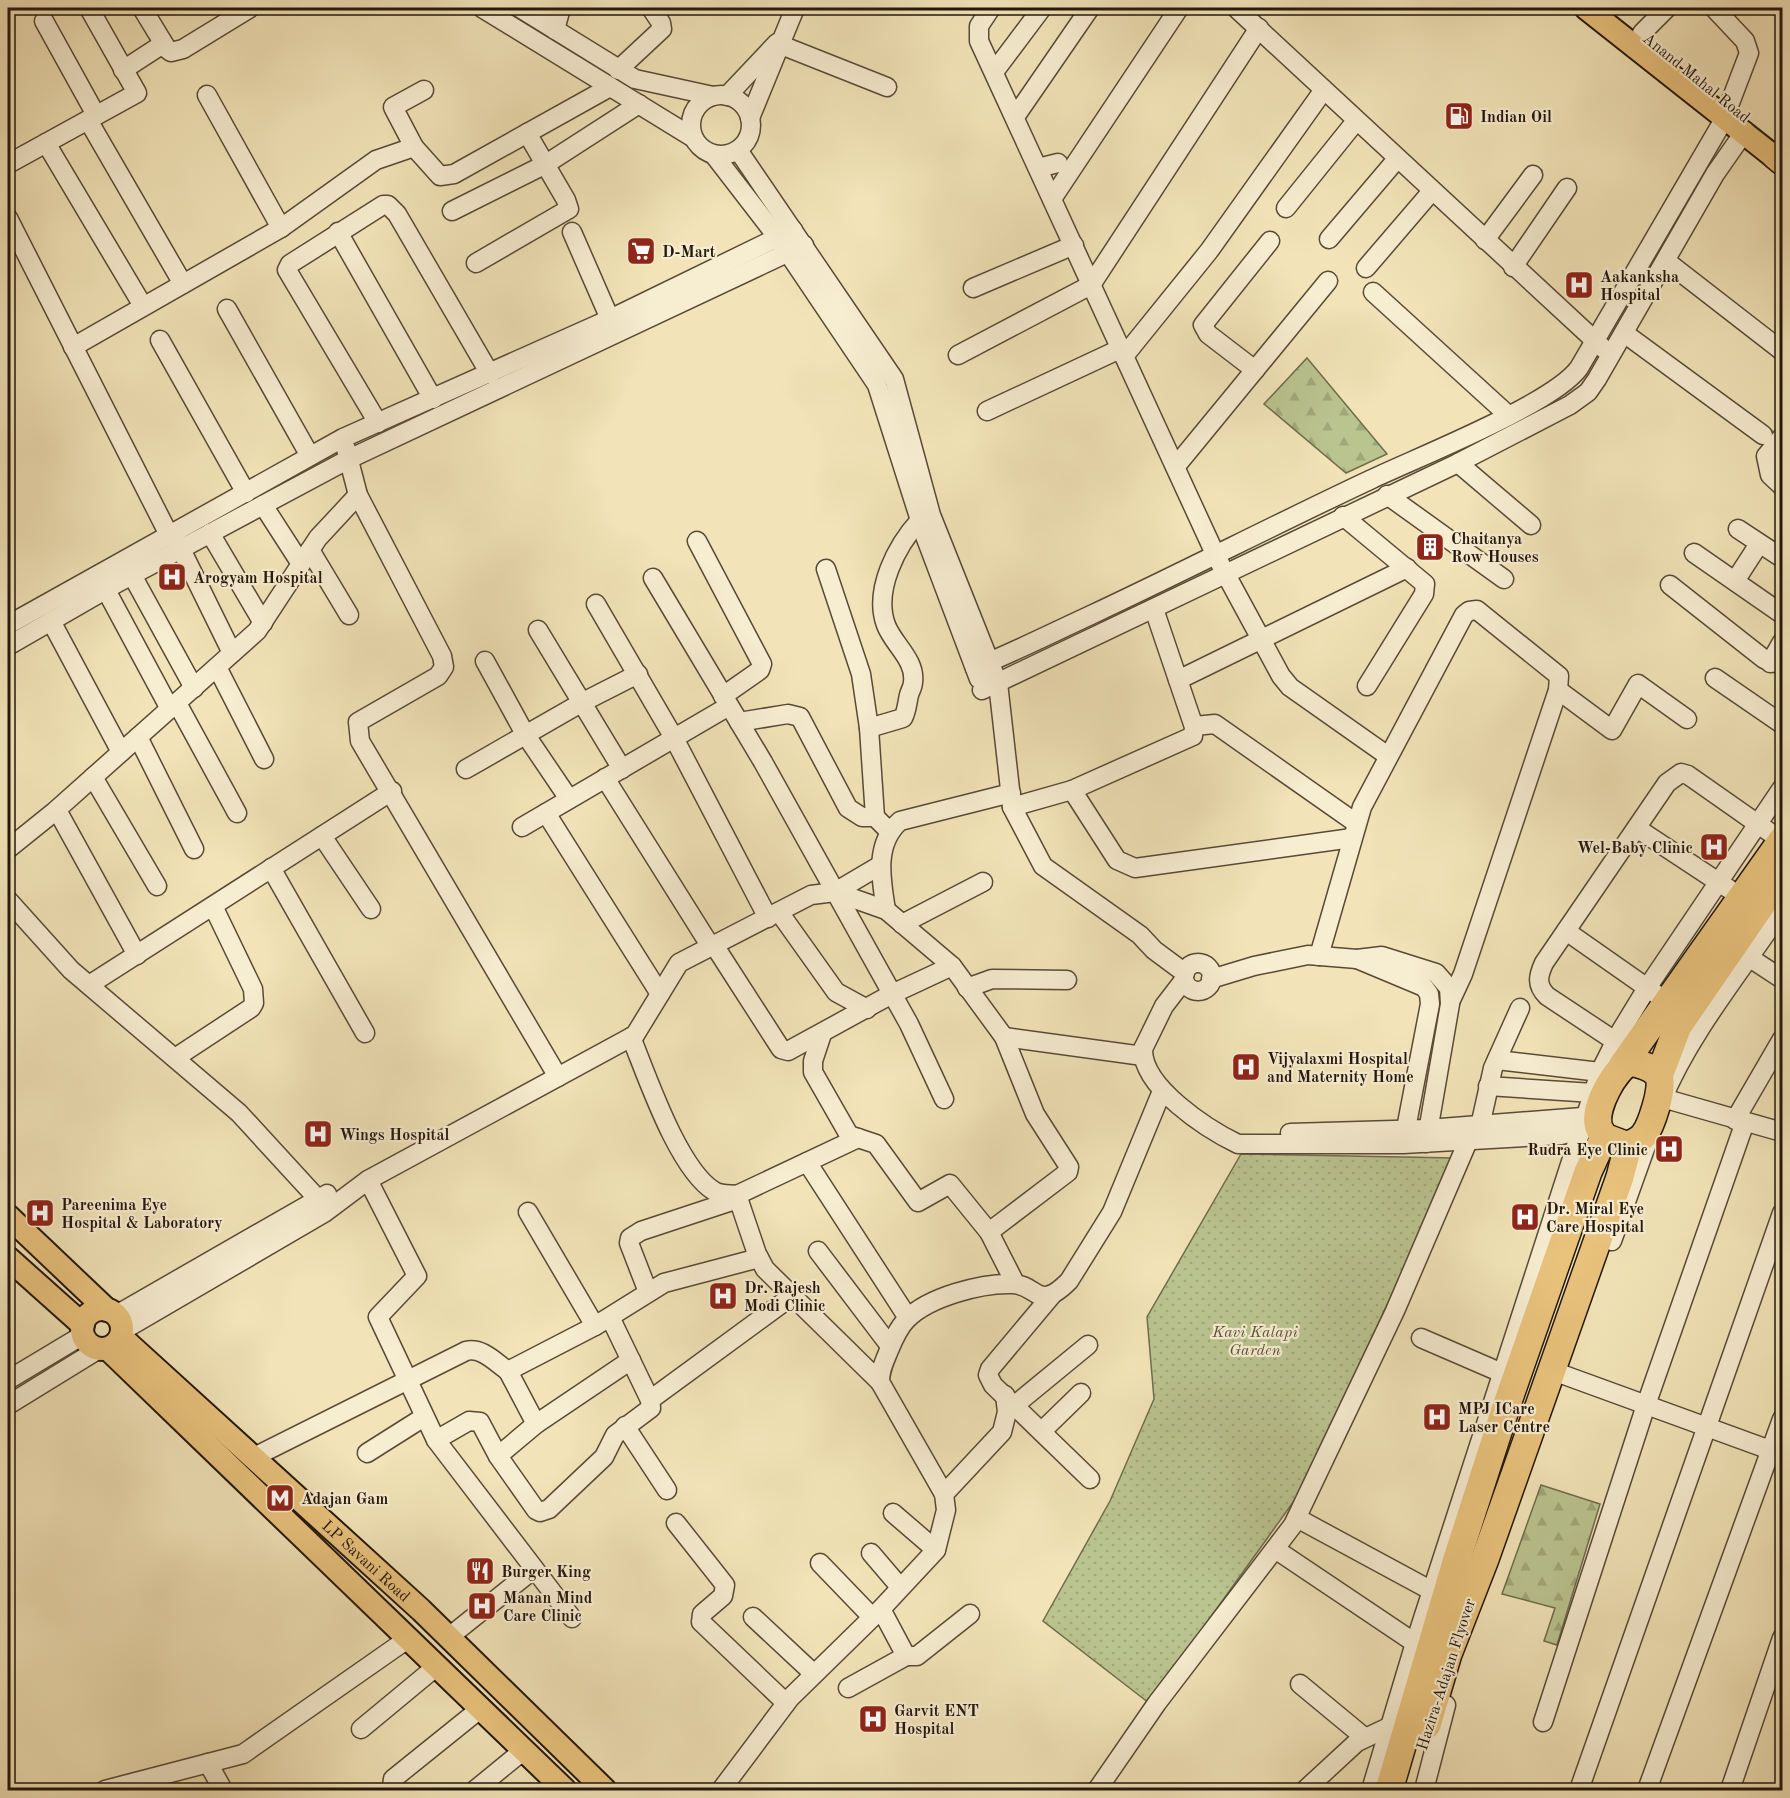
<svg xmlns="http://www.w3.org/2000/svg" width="1790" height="1798" font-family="'Old Standard TT',serif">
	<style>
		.forest { fill: url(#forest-firs); stroke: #6e6d4e; stroke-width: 1.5 }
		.park { fill: url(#park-dots); stroke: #6e6d4e; stroke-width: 1.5 }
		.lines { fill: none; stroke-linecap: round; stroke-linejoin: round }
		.minor-casing { stroke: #574a37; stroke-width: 21 }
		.major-casing { stroke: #23160c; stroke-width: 26 }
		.highway-casing { stroke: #23160c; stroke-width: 30 }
		.minor { stroke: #f7edd1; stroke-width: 18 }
		.major { stroke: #e9c27c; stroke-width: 22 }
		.highway { stroke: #e9c27c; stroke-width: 27 }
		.labels { text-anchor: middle; stroke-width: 4.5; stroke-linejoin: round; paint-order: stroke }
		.street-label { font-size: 16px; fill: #23160c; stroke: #f7edd1 }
		.poi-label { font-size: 16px; font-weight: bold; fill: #23160c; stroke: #f7edd1; text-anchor: start }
		.park-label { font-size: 16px; font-style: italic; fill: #58533a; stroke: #f7edd1 }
	</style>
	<defs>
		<pattern id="forest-firs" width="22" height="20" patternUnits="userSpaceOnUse" patternTransform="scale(1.5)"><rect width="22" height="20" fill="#bac48f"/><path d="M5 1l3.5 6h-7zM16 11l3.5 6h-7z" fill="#a0a87a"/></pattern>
		<pattern id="park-dots" width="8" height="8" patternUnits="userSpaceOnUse" patternTransform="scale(1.5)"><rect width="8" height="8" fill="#bac48f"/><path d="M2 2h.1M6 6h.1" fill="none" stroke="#a0a87a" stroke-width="1.8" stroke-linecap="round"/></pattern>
	</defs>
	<rect width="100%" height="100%" fill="#f2e4b8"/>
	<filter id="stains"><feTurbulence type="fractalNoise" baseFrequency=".00333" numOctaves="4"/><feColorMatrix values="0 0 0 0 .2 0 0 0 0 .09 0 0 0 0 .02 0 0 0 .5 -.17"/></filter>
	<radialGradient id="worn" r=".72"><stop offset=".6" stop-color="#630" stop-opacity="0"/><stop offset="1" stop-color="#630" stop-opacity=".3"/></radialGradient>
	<g class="forest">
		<polygon points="1307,358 1387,454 1346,473 1264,404"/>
		<polygon points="1541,1485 1600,1504 1557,1645 1544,1641 1555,1608 1502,1594"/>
	</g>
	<polygon class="park" points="1241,1154 1454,1158 1304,1487 1149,1703 1043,1621 1110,1501 1154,1399 1147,1317"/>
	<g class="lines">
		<g class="minor-casing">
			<g id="minor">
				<polyline points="142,8 167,49 171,52 183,49 250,8"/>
				<polyline points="482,8 692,137"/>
				<polyline points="520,8 635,79 713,96"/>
				<polyline points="991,8 979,26 979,41 1216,556 1281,676 1290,687 1388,756"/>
				<polyline points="1236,8 1604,349"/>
				<polyline points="1714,8 1745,41 1749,53 1730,103"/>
				<polyline points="44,21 96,115"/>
				<polyline points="555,30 561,8"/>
				<polyline points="1642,33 1667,8"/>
				<polyline points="781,45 887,87"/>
				<polyline points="123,70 163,44"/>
				<polyline points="618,70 662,29 661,23 651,8"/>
				<polyline points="994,72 1042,8"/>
				<circle cx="721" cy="125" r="30"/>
				<polyline points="207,95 281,228"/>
				<polyline points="727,96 777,43"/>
				<polyline points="1015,117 1090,8"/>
				<polyline points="750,118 795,8"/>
				<polyline points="88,120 183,284"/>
				<polyline points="46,143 143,306"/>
				<polyline points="414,147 393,107 424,90"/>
				<polyline points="738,150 894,379 931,515 998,683 1012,807 1043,866 1140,935 1154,950 1185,973"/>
				<polyline points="714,155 778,238 877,385 925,536 979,679"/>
				<polyline points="8,164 137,93 89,8"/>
				<polyline points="1038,168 1058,163"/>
				<polyline points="1052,199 1179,8"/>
				<polyline points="1286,208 1356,121"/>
				<polyline points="452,211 546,164 639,104"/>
				<polyline points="8,218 170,537"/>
				<polyline points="338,232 433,399"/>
				<polyline points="572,232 610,319"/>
				<polyline points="1329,239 1397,159"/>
				<polyline points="1485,240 1533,175"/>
				<polyline points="1666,261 1782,351"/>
				<polyline points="476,263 569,209 566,200 527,133"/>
				<polyline points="1513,267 1567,188"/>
				<polyline points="1366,268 1432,191"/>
				<polyline points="973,288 1074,245"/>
				<polyline points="1373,292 1508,415"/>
				<polyline points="227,309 310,456"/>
				<polyline points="1624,333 1763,435"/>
				<polyline points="160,340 246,493"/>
				<polyline points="73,347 281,228 376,160 414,147 440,176 454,174 610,87"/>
				<polyline points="958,355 1091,285 1259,28"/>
				<polyline points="1125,355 1209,251 1323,91"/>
				<polyline points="1255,370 1208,334 1203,325 1270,241"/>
				<polyline points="987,411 1122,348"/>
				<polyline points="378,423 287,270 290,264 383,205 388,205 397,214 490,374"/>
				<polyline points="1782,437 1766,456 1770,475 1782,486"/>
				<polyline points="346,449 358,495 442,656 444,667 438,676 358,722 360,741 558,1077"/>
				<polyline points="1458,463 1531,525"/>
				<polyline points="1176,466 1328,281"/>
				<polyline points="1387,495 1504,579"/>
				<polyline points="263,505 301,564"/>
				<polyline points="1343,516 1425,584 1424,594 1367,686"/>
				<polyline points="1738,529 1782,558"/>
				<polyline points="210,533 263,623"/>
				<polyline points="176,539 232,653"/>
				<polyline points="697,541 762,664 760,670 723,696"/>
				<polyline points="310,550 349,615"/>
				<polyline points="1694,553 1782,614"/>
				<polyline points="826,569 861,674 869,728 875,817"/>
				<polyline points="132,575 194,688"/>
				<polyline points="653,578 763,762 909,1024 944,1099"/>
				<polyline points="1735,581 1759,544"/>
				<polyline points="1670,585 1764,659 1782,665"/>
				<polyline points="106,590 170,709"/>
				<polyline points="596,604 674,738 768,918"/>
				<polyline points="51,621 121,752"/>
				<polyline points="8,625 343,438 610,319 793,230"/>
				<polyline points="538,630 622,769"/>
				<polyline points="8,646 119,582 349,459 804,245"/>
				<polyline points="485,661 525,734 569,799"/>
				<polyline points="1770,663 1782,642"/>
				<polyline points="217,667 264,759"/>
				<path d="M975 668C1014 652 1052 633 1091 615 1185 571 1278 523 1372 479 1418 457 1553 404 1579 368L1726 116"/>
				<polyline points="1715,678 1782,724"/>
				<polyline points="1178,680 1407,568"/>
				<polyline points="982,690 1458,463 1570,405 1588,392 1597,379 1715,174 1745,131"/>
				<polyline points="1558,690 1612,730 1638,684 1687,719"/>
				<polyline points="177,703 237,813"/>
				<polyline points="739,722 788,714 800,717 848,808 862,817 875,817 889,831"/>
				<polyline points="1194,726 1215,724 1356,823"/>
				<path d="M869 728 903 718C907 711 907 703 909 695 910 691 913 687 913 682 916 660 893 644 886 625 873 590 897 545 920 520"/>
				<polyline points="138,737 194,849"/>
				<polyline points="466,769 581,703 638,674"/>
				<polyline points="93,777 157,886"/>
				<polyline points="605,778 711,947"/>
				<polyline points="1072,790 1117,860 1135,868 1352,838"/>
				<polyline points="1012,807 1072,790 1193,736 1194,727 1154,609"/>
				<polyline points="57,810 137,955"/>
				<polyline points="546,813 660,994"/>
				<polyline points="522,827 729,706"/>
				<polyline points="1638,829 1729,889"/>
				<polyline points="322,836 371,909"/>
				<polyline points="8,849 54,812 257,631 318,538 358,495"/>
				<polyline points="271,868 365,1033"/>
				<polyline points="835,892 879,866"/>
				<polyline points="8,900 71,970 239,1113 317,1198"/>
				<path d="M886 910C881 879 874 844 900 821L1011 793"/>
				<polyline points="779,912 836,992 867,1009"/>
				<polyline points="902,924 983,882"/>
				<polyline points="1566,931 1656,994"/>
				<polyline points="714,945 781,1049 788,1051 892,994 952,966"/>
				<polyline points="1741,952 1782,979"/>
				<polyline points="1319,956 1362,807 1464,615 1469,611 1477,610 1559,676 1558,690 1463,974 1450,1002"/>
				<polyline points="1357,959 1424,987 1429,994 1430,1004 1404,1139"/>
				<circle cx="1198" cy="977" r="14"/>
				<polyline points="1211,979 1254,966 1308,955 1357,959 1382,956 1436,973 1449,988 1450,1004 1426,1143"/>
				<path d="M1184 980 1164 1006 1143 1049C1142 1087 1207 1129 1238 1144H1403L1561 1135 1590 1128"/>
				<polyline points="89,985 392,791"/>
				<polyline points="967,988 992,979 1067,980"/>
				<polyline points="822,1034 813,1061 813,1072 849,1135 876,1144 918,1202 950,1184 989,1232 1015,1283"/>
				<path d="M631 1037C647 1076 678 1169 714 1191 720 1195 730 1194 737 1195L757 1254 765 1269 880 1382"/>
				<polyline points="1004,1037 1143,1056"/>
				<path d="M1624 1047 1547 996C1536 985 1538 976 1544 963L1667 783 1681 773 1688 775 1782 841"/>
				<polyline points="175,1058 251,1008 254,1003 253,989 213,906"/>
				<polyline points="1497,1060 1600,1072"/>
				<polyline points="1488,1086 1593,1093"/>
				<polyline points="1659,1097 1782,1132"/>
				<path d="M1662 1100C1689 1034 1742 970 1782 910"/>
				<polyline points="1735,1120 1782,1039"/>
				<polyline points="1480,1126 1493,1068 1520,1008"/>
				<polyline points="1290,1133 1428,1129 1595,1116"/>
				<polyline points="807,1162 908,1318"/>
				<polyline points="368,1180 417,1276 378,1317 436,1440 572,1618"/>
				<polyline points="737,1195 858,1138"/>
				<polyline points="528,1212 595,1326"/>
				<polyline points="1612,1241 1651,1132"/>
				<polyline points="818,1251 890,1346"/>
				<polyline points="648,1292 629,1243 630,1238 641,1231 738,1199"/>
				<polyline points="1052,1295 990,1369 988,1375 993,1385 1090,1479"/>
				<polyline points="116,1315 327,1194"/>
				<polyline points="122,1331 324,1213 368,1180 635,1035 679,963 811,895 835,892 886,910 952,966 1004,1037 1035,1114 1069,1167 1068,1172 989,1232"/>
				<polyline points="1421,1338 1502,1373"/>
				<polyline points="1564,1375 1781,1454"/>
				<polyline points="8,1380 83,1335"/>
				<polyline points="650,1400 792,1296"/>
				<polyline points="8,1405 99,1349"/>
				<polyline points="1015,1405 1088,1345"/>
				<polyline points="536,1424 508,1371 595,1326 664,1283 759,1258"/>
				<polyline points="625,1426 667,1490"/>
				<polyline points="1042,1431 1081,1393"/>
				<polyline points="436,1440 469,1421 480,1422 498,1456 536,1510 540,1512 549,1509 604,1457 615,1435 651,1408 650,1400 610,1317"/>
				<polyline points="367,1453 424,1417"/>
				<polyline points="498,1456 536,1424 631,1360"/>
				<path d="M254 1457 466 1351C482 1347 495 1362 508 1371"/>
				<polyline points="944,1494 1002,1432 1007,1412 1005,1395"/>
				<polyline points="893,1513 936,1550"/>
				<polyline points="1297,1518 1432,1591"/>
				<polyline points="676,1523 725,1585 723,1596 702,1614 701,1622 786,1703"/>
				<polyline points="1275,1549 1415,1643 1426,1647"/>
				<polyline points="871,1553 900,1587"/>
				<polyline points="820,1563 872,1617"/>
				<polyline points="753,1617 813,1673"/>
				<polyline points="449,1637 534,1569"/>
				<polyline points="906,1656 917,1656 970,1614"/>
				<polyline points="1300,1684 1364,1737"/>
				<polyline points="848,1688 906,1656 881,1609"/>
				<polyline points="1543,1722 1646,1405 1745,1122"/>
				<polyline points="361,1729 437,1666"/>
				<polyline points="208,1763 223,1790"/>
				<polyline points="105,1790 243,1754 409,1638"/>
				<polyline points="394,1790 392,1786 393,1779 480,1709"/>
				<polyline points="475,1790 524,1750"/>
				<path d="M721 1790 790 1698 881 1609 936 1550 946 1510 944 1494 880 1382C880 1371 883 1365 887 1355 892 1343 897 1329 907 1319 929 1297 981 1283 1012 1284 1038 1284 1037 1313 1069 1281L1112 1212 1162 1091"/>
				<polyline points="1097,1790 1157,1703 1293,1525 1395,1311 1468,1141"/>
				<polyline points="1305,1790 1357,1742 1391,1726"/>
				<polyline points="1371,1790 1415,1643 1600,1072 1619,1034 1647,988 1782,788"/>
				<polyline points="1424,1790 1446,1705"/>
				<polyline points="1579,1790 1782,1213"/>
				<polyline points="1647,1790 1782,1419"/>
				<polyline points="1730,1790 1782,1638"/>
			</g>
		</g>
		<g class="major-casing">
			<g id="major">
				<polyline points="1586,8 1782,163"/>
				<polyline points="8,1216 107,1310"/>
				<polyline points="8,1258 83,1325"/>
				<circle cx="102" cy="1329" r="20"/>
				<path id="s1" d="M121 1337 421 1610 605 1790"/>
				<polyline points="108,1349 565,1790"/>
			</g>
		</g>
		<g class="highway-casing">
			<g id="highway">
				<polyline points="1776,156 1782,161"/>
				<path d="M1630 1062C1640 1064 1654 1067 1659 1077 1664 1088 1651 1126 1644 1135 1640 1140 1633 1143 1628 1146L1604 1137C1602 1133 1598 1128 1598 1124 1595 1106 1614 1070 1630 1062Z"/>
				<polyline points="1622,1066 1782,840"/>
				<polyline points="1659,1076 1678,1026 1782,875"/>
				<polyline points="1427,1725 1448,1654 1485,1559 1620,1177 1628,1146"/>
				<polyline points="1389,1790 1456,1562 1506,1407 1588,1172 1604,1137"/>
			</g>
		</g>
		<use href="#minor" class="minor"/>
		<use href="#major" class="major"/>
		<use href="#highway" class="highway"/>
	</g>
	<defs>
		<g id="fuel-square" transform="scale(1.5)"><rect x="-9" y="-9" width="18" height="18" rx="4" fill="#8f2418" stroke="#f7edd1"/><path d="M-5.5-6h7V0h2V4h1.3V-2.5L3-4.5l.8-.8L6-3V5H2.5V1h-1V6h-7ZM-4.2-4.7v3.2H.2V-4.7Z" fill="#fff"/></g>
		<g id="supermarket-square" transform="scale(1.5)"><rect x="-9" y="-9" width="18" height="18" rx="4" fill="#8f2418" stroke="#f7edd1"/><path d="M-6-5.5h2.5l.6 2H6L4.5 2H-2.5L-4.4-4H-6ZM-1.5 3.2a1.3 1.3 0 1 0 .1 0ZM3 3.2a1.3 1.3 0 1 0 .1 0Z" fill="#fff"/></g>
		<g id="hospital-square" transform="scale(1.5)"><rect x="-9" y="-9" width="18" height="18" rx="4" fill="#8f2418" stroke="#f7edd1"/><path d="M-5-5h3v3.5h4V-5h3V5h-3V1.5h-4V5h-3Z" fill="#fff"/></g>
		<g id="building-square" transform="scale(1.5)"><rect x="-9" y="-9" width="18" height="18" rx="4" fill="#8f2418" stroke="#f7edd1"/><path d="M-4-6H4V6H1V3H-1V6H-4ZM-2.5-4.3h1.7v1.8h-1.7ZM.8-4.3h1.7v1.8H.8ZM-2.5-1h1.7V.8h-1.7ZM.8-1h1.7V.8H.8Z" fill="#fff"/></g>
		<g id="metro-square" transform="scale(1.5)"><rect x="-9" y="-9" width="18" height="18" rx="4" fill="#8f2418" stroke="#f7edd1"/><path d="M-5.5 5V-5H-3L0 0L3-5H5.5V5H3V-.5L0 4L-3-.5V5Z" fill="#fff"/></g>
		<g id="restaurant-square" transform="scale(1.5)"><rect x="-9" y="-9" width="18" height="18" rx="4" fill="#8f2418" stroke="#f7edd1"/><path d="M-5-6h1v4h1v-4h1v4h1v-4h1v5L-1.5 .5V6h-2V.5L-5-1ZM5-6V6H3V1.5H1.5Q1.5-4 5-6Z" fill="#fff"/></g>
	</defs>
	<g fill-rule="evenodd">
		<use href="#fuel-square" x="1459" y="116"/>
		<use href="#supermarket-square" x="641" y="251"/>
		<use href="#hospital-square" x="1579" y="285"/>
		<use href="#building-square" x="1430" y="547"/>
		<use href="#hospital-square" x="172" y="577"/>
		<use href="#hospital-square" x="1714" y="847"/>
		<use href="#hospital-square" x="1246" y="1067"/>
		<use href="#hospital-square" x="318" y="1134"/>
		<use href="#hospital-square" x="1669" y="1149"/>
		<use href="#hospital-square" x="40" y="1213"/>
		<use href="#hospital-square" x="1525" y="1217"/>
		<use href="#hospital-square" x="723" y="1296"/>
		<use href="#hospital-square" x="1437" y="1417"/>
		<use href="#metro-square" x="280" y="1498"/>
		<use href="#restaurant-square" x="480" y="1571"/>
		<use href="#hospital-square" x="482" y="1606"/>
		<use href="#hospital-square" x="873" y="1719"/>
	</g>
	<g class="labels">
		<g class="street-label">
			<text transform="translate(1697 77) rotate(39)" y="6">Anand Mahal Road</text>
			<text dy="6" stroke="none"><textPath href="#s1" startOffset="332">LP Savani Road</textPath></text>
			<text transform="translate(1445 1674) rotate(-72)" y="6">Hazira-Adajan Flyover</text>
		</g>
		<g class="poi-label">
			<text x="1480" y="122">Indian Oil</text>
			<text x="662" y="257">D-Mart</text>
			<text x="1600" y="282">Aakanksha<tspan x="1600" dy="18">Hospital</tspan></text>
			<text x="1451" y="544">Chaitanya<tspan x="1451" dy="18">Row Houses</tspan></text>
			<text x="193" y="583">Arogyam Hospital</text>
			<text x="1693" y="853" text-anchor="end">Wel-Baby Clinic</text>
			<text x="1267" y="1064">Vijyalaxmi Hospital<tspan x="1267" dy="18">and Maternity Home</tspan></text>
			<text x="339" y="1140">Wings Hospital</text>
			<text x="1648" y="1155" text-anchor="end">Rudra Eye Clinic</text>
			<text x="61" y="1210">Pareenima Eye<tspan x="61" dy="18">Hospital &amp; Laboratory</tspan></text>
			<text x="1546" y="1214">Dr. Miral Eye<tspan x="1546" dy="18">Care Hospital</tspan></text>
			<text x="744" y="1293">Dr. Rajesh<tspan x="744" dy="18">Modi Clinic</tspan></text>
			<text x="1458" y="1414">MPJ ICare<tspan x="1458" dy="18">Laser Centre</tspan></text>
			<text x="301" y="1504">Adajan Gam</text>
			<text x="501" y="1577">Burger King</text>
			<text x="503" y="1603">Manan Mind<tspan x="503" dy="18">Care Clinic</tspan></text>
			<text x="894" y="1716">Garvit ENT<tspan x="894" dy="18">Hospital</tspan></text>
		</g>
		<g class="park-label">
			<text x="1255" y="1337">Kavi Kalapi<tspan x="1255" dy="18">Garden</tspan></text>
		</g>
	</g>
	<rect width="1790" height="1798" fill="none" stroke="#f2e4b8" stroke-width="30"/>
	<rect x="9" y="9" width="1772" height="1780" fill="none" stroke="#23160c" stroke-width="3"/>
	<rect x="15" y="15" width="1760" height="1768" fill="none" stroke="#23160c" stroke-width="1.5"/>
	<rect width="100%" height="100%" filter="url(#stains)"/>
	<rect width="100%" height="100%" fill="url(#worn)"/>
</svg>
